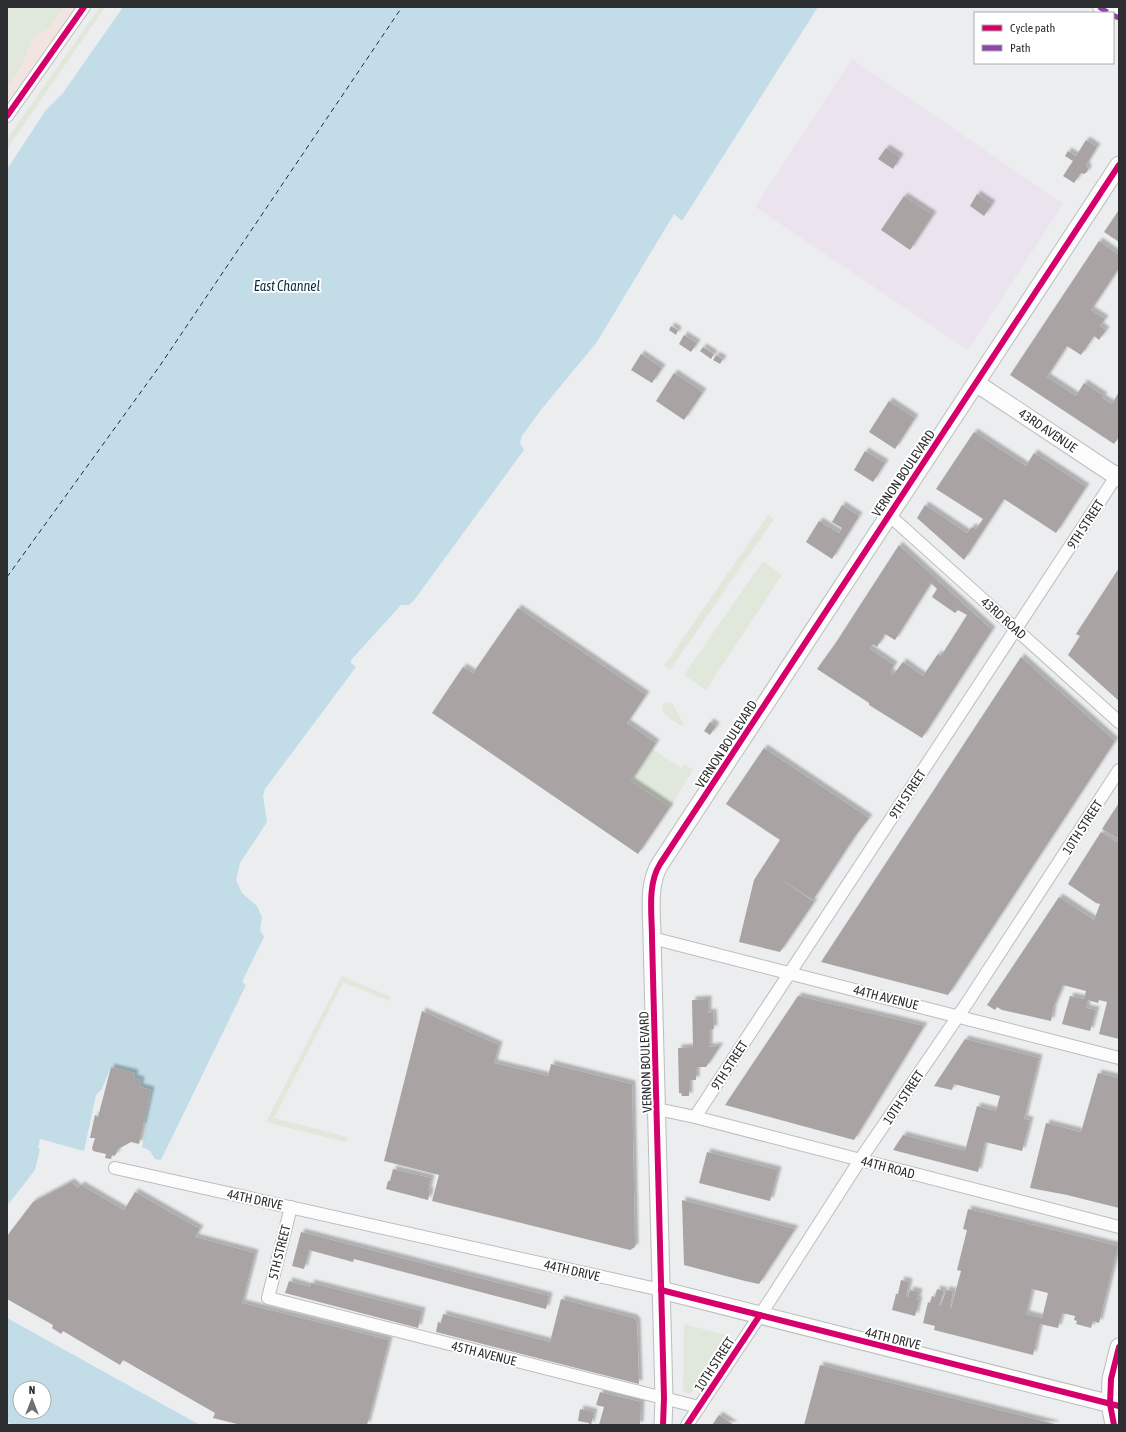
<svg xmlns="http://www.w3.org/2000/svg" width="1126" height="1432" font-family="'Asap Condensed',sans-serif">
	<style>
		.industrial { fill: #ebe4ef }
		.education { fill: #f2e4e1 }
		.green { fill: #dfe8da }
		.water { fill: #c3dde8; fill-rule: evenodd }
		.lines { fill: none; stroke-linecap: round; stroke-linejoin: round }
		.ferry { stroke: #0d2f3c; stroke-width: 1; stroke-dasharray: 5 4; stroke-linecap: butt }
		.building { fill: #a9a4a3; fill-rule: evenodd; filter: url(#shadow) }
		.street-casing { stroke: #bcbdbe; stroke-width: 14 }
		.secondary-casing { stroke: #bcbdbe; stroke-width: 19 }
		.highway-casing { stroke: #bcbdbe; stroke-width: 24 }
		.street { stroke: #fcfcfc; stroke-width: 12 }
		.secondary { stroke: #fcfcfc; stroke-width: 17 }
		.highway { stroke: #fcfcfc; stroke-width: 22 }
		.quiet { stroke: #8e44ad; stroke-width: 5; stroke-dasharray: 10 5; stroke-linecap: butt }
		.cycleway-casing { stroke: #fff; stroke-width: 8 }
		.cycleway { stroke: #d6006c; stroke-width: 6 }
		.labels { text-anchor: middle; stroke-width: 4; stroke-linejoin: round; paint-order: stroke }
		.street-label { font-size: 13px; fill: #2d2e2f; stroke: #fff }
		.water-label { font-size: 14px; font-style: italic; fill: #0d2f3c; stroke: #fff }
	</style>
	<defs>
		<filter id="shadow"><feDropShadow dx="3.5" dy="-3.5" stdDeviation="1" flood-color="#0004"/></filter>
	</defs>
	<rect width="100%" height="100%" fill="#ecedee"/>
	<polygon class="industrial" points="852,59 1062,203 1058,212 968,350 755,207"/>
	<polygon class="education" points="7,7 75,7 7,103"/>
	<g class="green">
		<polygon points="7,7 63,7 48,29 34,35 20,68 7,87"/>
		<polygon points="100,7 105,7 7,149 7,139"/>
		<polygon points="768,515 774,519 670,670 664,666"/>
		<polygon points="763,561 782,575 706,690 684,675"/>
		<path d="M667 702 672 703 683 723V725H680C673 720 659 714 663 704Z"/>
		<polygon points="652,749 681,768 685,764 693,770 670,807 631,781"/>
		<polygon points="342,976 391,997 389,1001 343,982 274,1118 347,1137 346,1142 266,1122"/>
		<polygon points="684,1324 729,1336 693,1391 688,1394 683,1390"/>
	</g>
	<g class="water">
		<polygon points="123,7 818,7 682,221 674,214 597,342 540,411 522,436 520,443 524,450 415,599 409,605 401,605 351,660 351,663 356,667 265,789 263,796 267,822 240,863 236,880 242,893 257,906 262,917 260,930 264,937 242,982 246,985 161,1160 155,1159 150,1151 142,1147 147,1123 143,1122 151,1090 140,1087 134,1078 111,1067 102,1089 96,1095 84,1151 40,1139 38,1148 40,1149 35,1170 7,1206 7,169 46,110 63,93"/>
		<path d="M7 1318 200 1425H14L7 1422ZM20 1388H44V1412H20Z"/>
	</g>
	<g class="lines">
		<polyline class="ferry" points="7,577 159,367 402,7"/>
	</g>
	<g class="building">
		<polygon points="1086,140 1097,147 1086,165 1088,169 1087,172 1084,174 1081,173 1074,183 1063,176 1073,161 1065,156 1068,151 1076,156"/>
		<polygon points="886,148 900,157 893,169 878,159"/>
		<polygon points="977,194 992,204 984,216 970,206"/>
		<polygon points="904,196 933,215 910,250 881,230"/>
		<polygon points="1119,210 1119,242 1104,232"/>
		<polygon points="1099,241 1119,255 1119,268 1091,310 1105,319 1100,326 1106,330 1099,340 1094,336 1081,355 1067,346 1047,377 1076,396 1084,383 1104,396 1102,398 1112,404 1119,392 1119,437 1114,444 1010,375"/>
		<polygon points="671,326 678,330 676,335 669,330"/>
		<polygon points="684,335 697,343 691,352 679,344"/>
		<polygon points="703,347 714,354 711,359 700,351"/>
		<polygon points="641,354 662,368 652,383 631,370"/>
		<polygon points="716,355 723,359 720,364 713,360"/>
		<polygon points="674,373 703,392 684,420 656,401"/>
		<polygon points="889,401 915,418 895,449 869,432"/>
		<polygon points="974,432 1026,466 1034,453 1086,487 1056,533 1004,499 964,560 917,518 925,505 967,533 972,527 976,529 983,519 936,489"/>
		<polygon points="865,451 885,463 873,482 854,470"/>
		<polygon points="842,505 859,516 832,559 806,542 819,521 839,533 842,528 832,522"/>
		<path d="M899 545 992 630 922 738 869 705V703L817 669 835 644ZM931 583 937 589 932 597 955 613 958 610 967 615 941 656 938 654 923 676 903 662 893 675 890 672 894 665 870 649 873 644 877 647 885 634 895 640Z"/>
		<polygon points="1119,568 1119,701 1068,655 1080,636 1076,634"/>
		<polygon points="518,608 646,695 627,723 656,743 631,781 670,807 638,854 432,713 463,667 473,673"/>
		<polygon points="1021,657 1115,741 948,995 821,962"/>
		<polygon points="710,722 716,726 710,735 704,731"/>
		<polygon points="764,748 869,818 855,836 813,900 778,877 814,902 780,952 739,942 754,880 780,840 726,804"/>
		<polygon points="1119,803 1119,835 1117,838 1102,829"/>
		<polygon points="1101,832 1119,843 1119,1039 1099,1034 1107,1002 1099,1000 1098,1003 1088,1000 1086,1008 1096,1010 1090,1031 1062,1024 1070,996 1084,999 1086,991 1063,985 1053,1008 1051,1021 1002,1010 997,1007 995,1010 987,1005 1059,897 1094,920 1100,904 1096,903 1068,884"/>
		<polygon points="798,996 924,1026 854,1140 725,1105"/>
		<polygon points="708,999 708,1013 713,1012 714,1029 709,1029 709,1047 720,1046 706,1067 696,1067 696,1080 689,1080 689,1096 682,1096 681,1093 679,1093 678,1048 693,1047 692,1000"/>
		<polygon points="422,1011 499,1045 494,1063 548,1076 551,1064 632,1084 635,1247 630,1250 432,1201 439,1175 384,1161"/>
		<polygon points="965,1039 1039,1058 1024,1119 1030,1120 1022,1151 985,1142 978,1172 893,1150 903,1135 965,1151 977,1106 996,1111 1000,1096 954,1084 952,1090 934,1086"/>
		<polygon points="111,1067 135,1073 134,1078 141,1080 140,1087 151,1090 139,1144 131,1142 118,1149 116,1154 114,1156 112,1155 111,1159 105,1158 106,1154 93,1151 92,1148 95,1138 90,1138 95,1115 98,1117"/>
		<polygon points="1098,1073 1119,1078 1119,1208 1067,1195 1030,1188 1046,1123 1081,1132"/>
		<polygon points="707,1152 778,1170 770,1201 699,1183"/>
		<polygon points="393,1169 431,1178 428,1191 430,1191 428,1200 386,1189 388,1181 390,1181"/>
		<polygon points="71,1182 78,1188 81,1185 124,1210 135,1192 200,1229 195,1237 255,1253 242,1303 389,1340 367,1425 241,1425 213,1418 215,1413 123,1360 120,1365 63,1331 61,1334 52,1328 53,1325 7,1299 7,1236 33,1202"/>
		<polygon points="682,1200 760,1220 795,1229 759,1284 745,1281 684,1265"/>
		<path d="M968 1209 1118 1246 1099 1323 1093 1321 1091 1328 1076 1324 1077 1321 1074 1320 1075 1316 1062 1313 1058 1328 1040 1324 1033 1355 934 1330 935 1326 923 1323 928 1302 930 1303 932 1296 935 1297 937 1289 944 1291 939 1305 941 1306 946 1290 953 1291 950 1308H951L961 1271 957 1270 967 1230 963 1229ZM1032 1289 1048 1293 1042 1318 1026 1314Z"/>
		<polygon points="301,1232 549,1296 546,1309 354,1259 353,1262 309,1250 304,1269 292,1266"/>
		<polygon points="901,1280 909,1282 906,1297 908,1297 910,1290 919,1292 917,1300 919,1300 915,1316 892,1310 896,1294 898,1294"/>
		<polygon points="289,1281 310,1287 311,1283 422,1311 418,1328 285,1293"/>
		<polygon points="561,1299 634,1318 637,1322 639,1384 436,1332 438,1322 441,1323 443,1314 550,1342"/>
		<polygon points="820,1365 1055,1424 1055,1425 804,1425"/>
		<polygon points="600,1392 641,1402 640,1425 599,1425 604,1407 596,1405"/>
		<polygon points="580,1409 594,1412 591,1425 589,1425 589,1423 578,1421"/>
		<polygon points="719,1415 734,1425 712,1425"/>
	</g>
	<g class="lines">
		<g class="street-casing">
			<g id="street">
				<polyline points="1099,7 1109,13"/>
				<polyline points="7,116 84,7"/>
				<polyline points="889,515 1119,722"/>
				<polyline points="652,938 1119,1058"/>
				<polyline points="657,1109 695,1117 1119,1227"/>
				<polyline points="695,1117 1119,472"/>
				<polyline points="115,1168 661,1290"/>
				<polyline points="291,1207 268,1298 699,1407"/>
				<polyline points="687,1425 774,1294 860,1160 967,1003 1119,770"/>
			</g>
		</g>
		<g class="secondary-casing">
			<g id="secondary">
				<polyline points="976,383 1119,478"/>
				<polyline points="661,1290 1119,1406"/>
				<path d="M663 1425 664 1398 652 938C652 914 647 885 660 864L1119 165"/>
				<polyline points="1114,1425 1110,1404 1111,1379 1119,1347"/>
			</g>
		</g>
		<g class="highway-casing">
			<polyline id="highway" points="1118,7 1119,8"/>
		</g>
		<use href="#street" class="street"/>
		<use href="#secondary" class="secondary"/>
		<use href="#highway" class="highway"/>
		<g class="quiet">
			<polyline points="1099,7 1109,13"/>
			<polyline points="1113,15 1119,18"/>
		</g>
		<g class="cycleway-casing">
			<g id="cycleway">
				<polyline points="7,116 84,7"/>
				<polyline points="661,1290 1119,1406"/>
				<path d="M663 1425 664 1398 652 938C652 914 647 885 660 864L1119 165"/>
				<polyline points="687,1425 760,1315"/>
				<polyline points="1114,1425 1110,1404 1111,1379 1119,1347"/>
			</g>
		</g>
		<use href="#cycleway" class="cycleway"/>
	</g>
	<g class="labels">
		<g class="street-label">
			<text transform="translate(1048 430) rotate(34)" y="5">43RD AVENUE</text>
			<text transform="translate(903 473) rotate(-56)" y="5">VERNON BOULEVARD</text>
			<text transform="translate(1085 524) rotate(-57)" y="5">9TH STREET</text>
			<text transform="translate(1004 618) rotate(42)" y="5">43RD ROAD</text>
			<text transform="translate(726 744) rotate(-57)" y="5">VERNON BOULEVARD</text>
			<text transform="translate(907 794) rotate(-57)" y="5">9TH STREET</text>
			<text transform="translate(1082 827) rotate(-57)" y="5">10TH STREET</text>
			<text transform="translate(886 997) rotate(14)" y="5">44TH AVENUE</text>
			<text transform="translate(645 1062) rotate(-92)" y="5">VERNON BOULEVARD</text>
			<text transform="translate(729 1065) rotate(-57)" y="5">9TH STREET</text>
			<text transform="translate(903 1097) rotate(-56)" y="5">10TH STREET</text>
			<text transform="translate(888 1167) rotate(15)" y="5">44TH ROAD</text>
			<text transform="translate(255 1199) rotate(12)" y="5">44TH DRIVE</text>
			<text transform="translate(279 1252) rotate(-76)" y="5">5TH STREET</text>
			<text transform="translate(572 1270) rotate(13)" y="5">44TH DRIVE</text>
			<text transform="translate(893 1338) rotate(14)" y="5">44TH DRIVE</text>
			<text transform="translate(484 1353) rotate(14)" y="5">45TH AVENUE</text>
			<text transform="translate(714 1364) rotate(-57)" y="5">10TH STREET</text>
		</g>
		<g class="water-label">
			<text x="287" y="291">East Channel</text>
		</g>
	</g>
	<rect width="1126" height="1432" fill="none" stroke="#2d2e2f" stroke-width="16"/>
	<rect x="974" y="12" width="140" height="52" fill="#ffffff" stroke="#ababac"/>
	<rect x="982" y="25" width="20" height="6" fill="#d6006c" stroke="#ababac"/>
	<text x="1010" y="32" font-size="12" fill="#2d2e2f">Cycle path</text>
	<rect x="982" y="45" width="20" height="6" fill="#8e44ad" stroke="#ababac"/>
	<text x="1010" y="52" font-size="12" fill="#2d2e2f">Path</text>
	<g transform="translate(32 1400)"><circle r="19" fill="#ffffff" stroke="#ababac"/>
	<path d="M0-3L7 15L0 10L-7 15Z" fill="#707172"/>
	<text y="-6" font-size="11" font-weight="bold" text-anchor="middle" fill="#2d2e2f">N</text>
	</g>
</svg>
